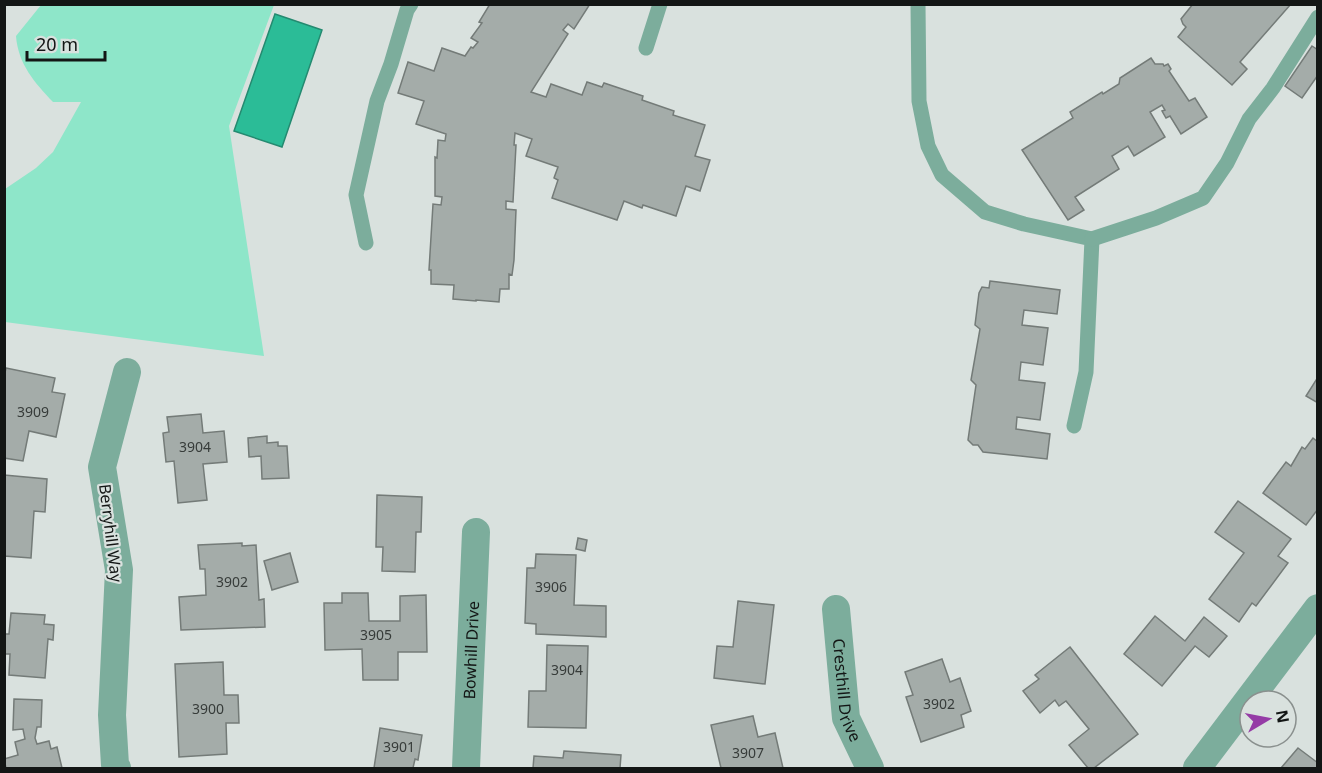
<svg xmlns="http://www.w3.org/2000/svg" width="1322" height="773" font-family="'Noto Sans',sans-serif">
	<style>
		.green { fill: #8ee6c9 }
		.water { fill: #2bbc97; stroke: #248a70; stroke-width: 1.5 }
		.building { fill: #a4aca9; stroke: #747b78; stroke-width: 1.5 }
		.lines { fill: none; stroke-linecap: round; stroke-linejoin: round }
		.service { stroke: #7cad9c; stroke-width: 15 }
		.minor { stroke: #7cad9c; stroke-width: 28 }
		.labels { text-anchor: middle; stroke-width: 4.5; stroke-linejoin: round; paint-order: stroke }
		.number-label { font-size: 14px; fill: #373c3a }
		.street-label { font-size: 16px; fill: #131615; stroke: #d9e1de }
	</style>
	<rect width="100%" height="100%" fill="#d9e1de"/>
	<path class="green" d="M41 5H274L229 126 264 356 5 322V189L36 168 53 152 81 102H53C35 83 18 64 16 36Z"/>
	<polygon class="water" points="275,14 322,30 282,147 234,131"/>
	<g class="building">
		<polygon points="490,4 590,4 574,29 568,24 563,30 568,34 531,92 546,97 551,84 582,95 587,82 602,87 604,83 643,96 642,100 674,111 673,115 705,125 695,156 710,160 700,191 686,186 676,216 643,205 642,208 624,201 617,220 552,198 558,180 554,178 558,167 526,156 532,139 515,133 514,145 516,145 513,202 506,201 506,209 516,210 514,260 512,275 509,274 509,289 500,289 499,302 476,300 476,301 453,299 454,285 431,284 431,270 429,270 433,204 441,205 442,197 435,196 435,157 437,158 438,140 445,141 446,134 416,124 424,101 398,93 408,62 434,71 442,48 465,56 471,47 473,48 478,42 471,38 482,23 479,22"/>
		<polygon points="1193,4 1291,4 1240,62 1247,69 1232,85 1178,37 1186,27 1183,24 1181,19"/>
		<polygon points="1312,46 1318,50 1318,75 1302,98 1285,86"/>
		<polygon points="1151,58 1155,64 1163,64 1164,66 1168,64 1171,69 1169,71 1189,101 1195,98 1207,117 1181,134 1170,116 1166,118 1162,111 1165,110 1162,105 1150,112 1165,137 1134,156 1128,146 1112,156 1119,169 1075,197 1084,210 1068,220 1022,150 1073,118 1070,112 1102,92 1103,94 1119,84 1120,78"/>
		<polygon points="990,281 1060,290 1057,314 1024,310 1022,325 1048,328 1043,365 1021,362 1019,380 1045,383 1040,420 1017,417 1016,429 1050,434 1047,459 983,452 978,445 973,445 968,440 976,385 971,380 980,329 975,325 979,293 982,287 989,288"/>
		<polygon points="6,368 55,378 52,392 65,394 56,437 29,431 23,461 4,458 4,377"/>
		<polygon points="1318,377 1318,403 1306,396"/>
		<polygon points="201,414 203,433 224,431 227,462 203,464 207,500 178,503 174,461 166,462 163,433 169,432 167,417"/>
		<polygon points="267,436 267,443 278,442 278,446 287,446 289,478 262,479 261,456 249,457 248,438"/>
		<polygon points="1313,438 1318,442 1318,509 1306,525 1263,493 1286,462 1291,466 1302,447 1305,449"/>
		<polygon points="4,475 47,479 45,512 34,511 31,558 4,556"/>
		<polygon points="377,495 422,497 421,532 416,532 415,572 382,571 383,547 376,547"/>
		<polygon points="1238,501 1291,539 1278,556 1288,563 1256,606 1252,603 1239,622 1209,599 1244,553 1215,532"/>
		<polygon points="578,538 587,540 585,551 576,549"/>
		<polygon points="242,543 242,546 256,545 259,600 264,599 265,627 181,630 179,597 206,595 205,569 200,569 198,545"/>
		<polygon points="290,553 298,582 272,590 264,561"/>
		<polygon points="536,554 576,555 574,605 606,606 606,637 536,634 536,624 525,623 527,568 535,568"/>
		<polygon points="342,593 368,593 369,621 400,621 400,596 426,595 427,652 398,652 398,680 363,680 362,649 325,650 324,603 342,603"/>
		<polygon points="738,601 774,605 765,684 714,678 717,646 733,647"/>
		<polygon points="11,613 45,615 44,624 54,625 53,640 48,639 45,678 9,675 10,654 4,654 4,634 9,634"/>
		<polygon points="1155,616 1185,641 1204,617 1227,636 1209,657 1195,646 1162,686 1124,654"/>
		<polygon points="547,645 588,646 586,728 528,727 529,691 546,691"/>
		<polygon points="1070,647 1138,734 1094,768 1088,768 1069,745 1089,729 1066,701 1059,706 1055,700 1040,713 1023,691 1039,679 1035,675"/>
		<polygon points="942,659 950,682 960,678 971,711 961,715 964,727 921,742 906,697 913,695 905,672"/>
		<polygon points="223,662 224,695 238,695 239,723 226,723 227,754 179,757 175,664"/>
		<polygon points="14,699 42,700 41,727 37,727 35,738 37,744 49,741 51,749 57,747 62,768 6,768 4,759 18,755 15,742 25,739 23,729 13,730"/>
		<polygon points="753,716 758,737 775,733 783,768 721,768 711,725"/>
		<polygon points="380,728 422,735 418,760 415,759 413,768 374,768"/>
		<polygon points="1298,748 1318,763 1318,768 1281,768"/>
		<polygon points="564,751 621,755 620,768 533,768 534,756 563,758"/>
	</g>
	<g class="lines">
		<g class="service">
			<polyline points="918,4 919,101 928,146 942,175 985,212 1024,224 1092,239 1086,372 1074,426"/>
			<polyline points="646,48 660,4"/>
			<polyline points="1092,239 1156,218 1203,198 1227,163 1249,119 1273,88 1318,17"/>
			<polyline points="366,243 356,195 377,101 391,64 407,10 411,4"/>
		</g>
		<g class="minor">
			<path id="s1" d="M836 609 846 718 870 768"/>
			<polyline points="117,768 115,765 112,715 119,570 102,467 127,372"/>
			<path id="s2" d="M466 768 476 532"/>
			<polyline points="1197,768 1318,608"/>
		</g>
	</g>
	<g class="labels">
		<g class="number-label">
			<text x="33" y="417">3909</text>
			<text x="195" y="452">3904</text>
			<text x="232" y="587">3902</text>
			<text x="551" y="592">3906</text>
			<text x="376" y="640">3905</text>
			<text x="567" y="675">3904</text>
			<text x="939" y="709">3902</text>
			<text x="208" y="714">3900</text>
			<text x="399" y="752">3901</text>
			<text x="748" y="758">3907</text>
		</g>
		<g class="street-label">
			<text transform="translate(111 533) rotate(83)" y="6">Berryhill Way</text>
			<text dy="6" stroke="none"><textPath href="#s2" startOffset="118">Bowhill Drive</textPath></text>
			<text dy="6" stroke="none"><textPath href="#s1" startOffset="82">Cresthill Drive</textPath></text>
		</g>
	</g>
	<rect width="1322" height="773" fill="none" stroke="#131615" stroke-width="12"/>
	<g transform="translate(1268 719) rotate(80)"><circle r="28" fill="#d9e1de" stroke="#8a908e" stroke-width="1.5"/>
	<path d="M0-4.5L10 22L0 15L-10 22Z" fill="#953ba6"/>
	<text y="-9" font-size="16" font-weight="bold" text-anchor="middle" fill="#131615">N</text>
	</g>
	<path d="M27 51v9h78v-9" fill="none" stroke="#131615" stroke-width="3"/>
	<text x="36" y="51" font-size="18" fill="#131615" stroke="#d9e1de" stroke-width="4.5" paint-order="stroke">20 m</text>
</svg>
